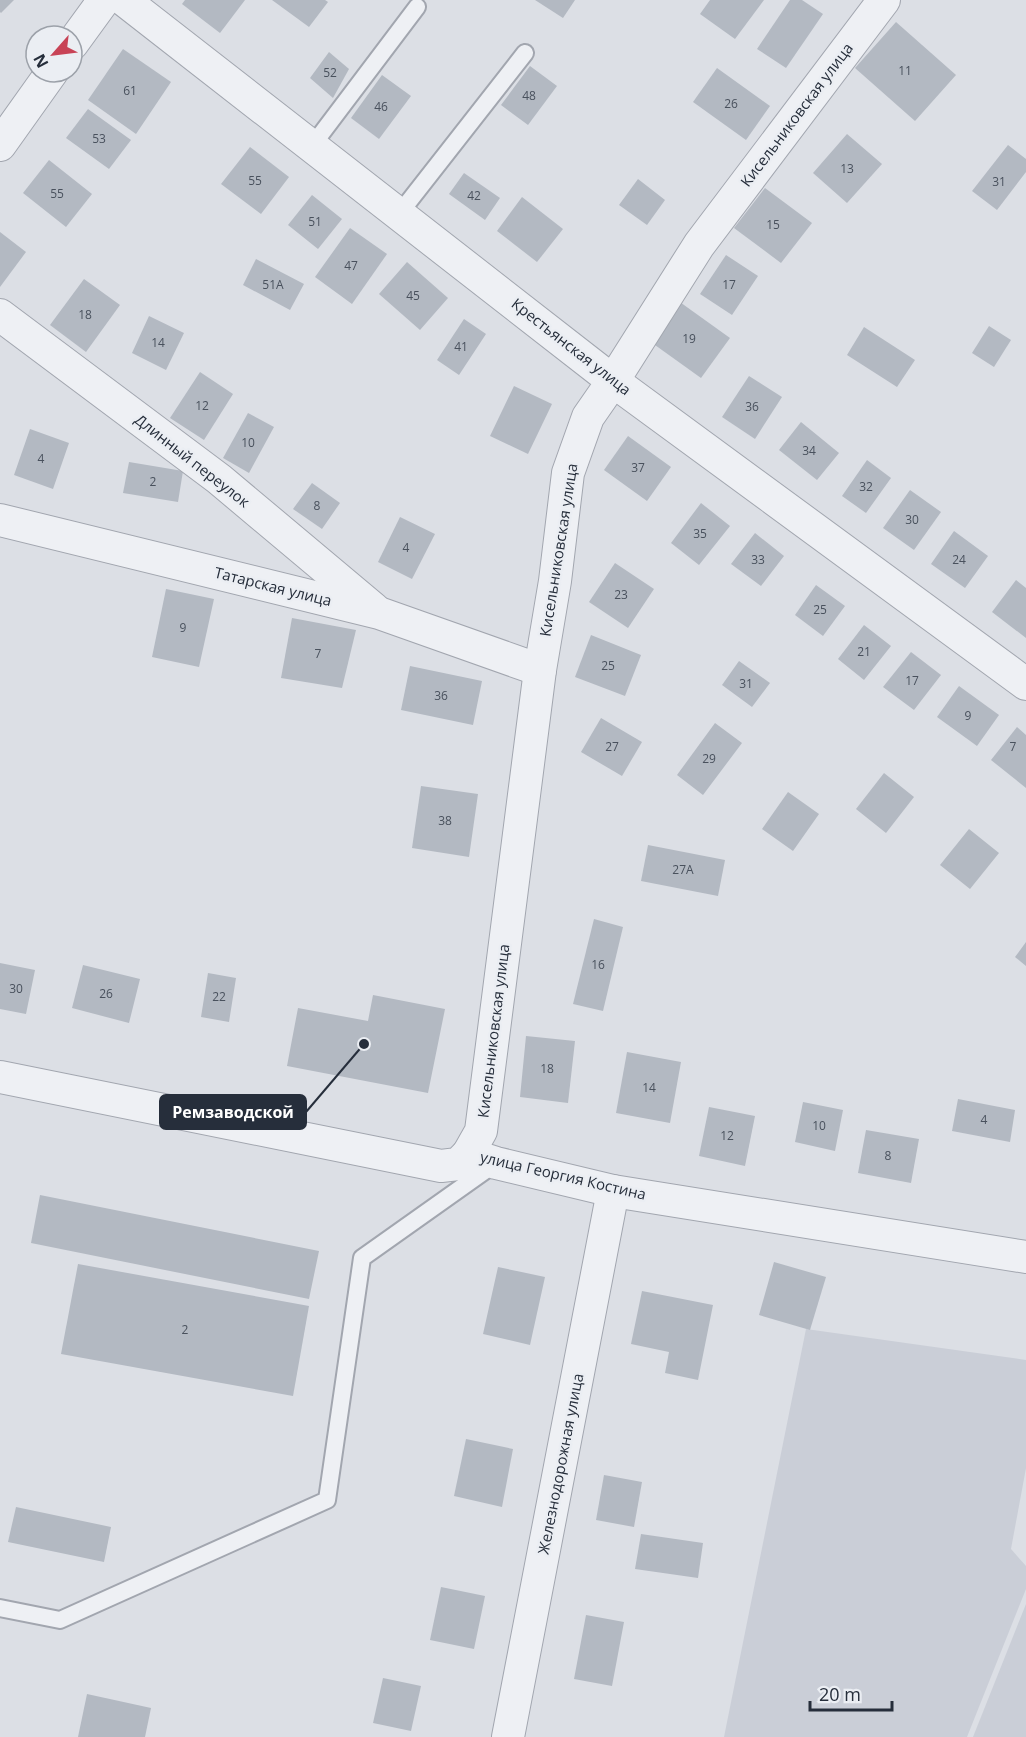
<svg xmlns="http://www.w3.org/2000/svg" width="1026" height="1737" font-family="'Open Sans',sans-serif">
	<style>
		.built { fill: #caced7 }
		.building { fill: #b3b9c2 }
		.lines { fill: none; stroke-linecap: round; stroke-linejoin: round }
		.lane-casing { stroke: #a2a6af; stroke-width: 20 }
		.street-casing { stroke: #a2a6af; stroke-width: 34 }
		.lane { stroke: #eef0f4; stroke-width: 16 }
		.street { stroke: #eef0f4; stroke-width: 32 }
		.labels { text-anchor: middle; stroke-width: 5; stroke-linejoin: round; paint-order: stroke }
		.number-label { font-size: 12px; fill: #49515d }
		.street-label { font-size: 15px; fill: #262e3b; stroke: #ebeef3 }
		.leader { fill: none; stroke: #262e3b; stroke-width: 2 }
		.callout-dot { fill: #262e3b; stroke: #ebeef3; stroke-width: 2 }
		.callout { fill: #262e3b; stroke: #262e3b; stroke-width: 2 }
		.callout-label { font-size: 16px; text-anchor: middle; font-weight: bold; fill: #fff }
	</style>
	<rect width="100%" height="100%" fill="#dcdfe5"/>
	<g class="built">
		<polygon points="806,1329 1026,1360 1026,1468 1011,1549 1026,1566 1026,1589 967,1737 724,1737"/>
		<polygon points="1026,1604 1026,1737 973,1737"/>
	</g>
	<g class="building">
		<polygon points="0,0 14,0 1,13 0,12"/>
		<polygon points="185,0 245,0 220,33 182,4"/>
		<polygon points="272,0 325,0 328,2 309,27"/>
		<polygon points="535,0 575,0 563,18"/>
		<polygon points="710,0 764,0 735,39 700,14"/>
		<polygon points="790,0 802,0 823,14 786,68 757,49"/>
		<polygon points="896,22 956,75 915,121 855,68"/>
		<polygon points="123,49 171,82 136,134 88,100"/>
		<polygon points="329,52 349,69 333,98 310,78"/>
		<polygon points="530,66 557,86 528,125 501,105"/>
		<polygon points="717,68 770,106 746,140 693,102"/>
		<polygon points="382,75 411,96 379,139 351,118"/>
		<polygon points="88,109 131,140 109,169 66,138"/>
		<polygon points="847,134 882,164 847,203 813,173"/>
		<polygon points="1008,145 1026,159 1026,172 997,210 972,191"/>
		<polygon points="250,147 289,177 261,214 221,184"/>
		<polygon points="49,160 92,194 66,227 23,193"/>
		<polygon points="464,173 500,198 485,220 449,194"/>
		<polygon points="638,179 665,200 647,225 619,205"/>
		<polygon points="765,188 812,223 781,263 734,228"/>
		<polygon points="312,195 342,219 318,249 288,225"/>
		<polygon points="522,197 563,229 537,262 497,231"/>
		<polygon points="350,228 387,254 352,304 315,277"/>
		<polygon points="0,232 26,252 0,287"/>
		<polygon points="726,255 758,276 732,315 700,294"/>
		<polygon points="256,259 304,284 290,310 243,285"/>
		<polygon points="407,262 448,298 420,330 379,294"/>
		<polygon points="84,279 120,305 86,352 50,325"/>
		<polygon points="677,300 730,338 701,378 648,340"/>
		<polygon points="149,316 184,333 166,370 132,353"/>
		<polygon points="464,319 486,334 459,375 437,360"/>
		<polygon points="989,326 1011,340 994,367 972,353"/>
		<polygon points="864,327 915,360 897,387 847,355"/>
		<polygon points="200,372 233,394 204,440 170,418"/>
		<polygon points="749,376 782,397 755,439 722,417"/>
		<polygon points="514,386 552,404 528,454 490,436"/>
		<polygon points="248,413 274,427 249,473 223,458"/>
		<polygon points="801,422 839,453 817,480 779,450"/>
		<polygon points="30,429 69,443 53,489 14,475"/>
		<polygon points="628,436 671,467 647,501 604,470"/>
		<polygon points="867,460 891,478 866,513 842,496"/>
		<polygon points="129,462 183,471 178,502 123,493"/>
		<polygon points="312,483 340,503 322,529 293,509"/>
		<polygon points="910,490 941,512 914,550 883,528"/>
		<polygon points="701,503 730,526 699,565 671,543"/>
		<polygon points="400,517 435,534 412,579 378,562"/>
		<polygon points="954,531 988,556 965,588 931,564"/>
		<polygon points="755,533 784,556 761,586 731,564"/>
		<polygon points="615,563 654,589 628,628 589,602"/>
		<polygon points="1016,580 1026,588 1026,638 992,612"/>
		<polygon points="816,585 845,606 823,636 795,615"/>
		<polygon points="166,589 214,599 199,667 152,657"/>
		<polygon points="292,618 356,630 342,688 281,678"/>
		<polygon points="864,625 891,646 864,680 838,659"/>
		<polygon points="591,635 641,655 625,696 575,677"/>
		<polygon points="911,652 941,675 914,710 883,687"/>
		<polygon points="739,661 770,683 752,707 722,685"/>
		<polygon points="410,666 482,681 473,725 401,710"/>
		<polygon points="959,686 999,715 977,746 937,717"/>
		<polygon points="601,718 642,742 622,776 581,752"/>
		<polygon points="715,723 742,743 703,795 677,775"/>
		<polygon points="1017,727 1026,735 1026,788 991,760"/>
		<polygon points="884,773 914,797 886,833 856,809"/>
		<polygon points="421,786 478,794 469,857 412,848"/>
		<polygon points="788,792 819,814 793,851 762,829"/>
		<polygon points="969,829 999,853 970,889 940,865"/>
		<polygon points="648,845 725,860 718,896 641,881"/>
		<polygon points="594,919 623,927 603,1011 573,1004"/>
		<polygon points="1026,942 1026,966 1015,957"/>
		<polygon points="0,963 35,970 26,1014 0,1009"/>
		<polygon points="83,965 140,979 129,1023 72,1008"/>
		<polygon points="208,973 236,978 229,1022 201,1017"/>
		<polygon points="373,995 445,1009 428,1093 287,1066 298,1008 368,1021"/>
		<polygon points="526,1036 575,1041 568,1103 520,1097"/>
		<polygon points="627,1052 681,1062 670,1123 616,1113"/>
		<polygon points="958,1099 1015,1110 1010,1142 952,1131"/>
		<polygon points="803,1102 843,1110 835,1151 795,1142"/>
		<polygon points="709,1107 755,1116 745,1166 699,1156"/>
		<polygon points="866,1130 919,1139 911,1183 858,1173"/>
		<polygon points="40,1195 319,1251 309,1299 31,1243"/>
		<polygon points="774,1262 826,1277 810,1330 759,1315"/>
		<polygon points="78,1264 309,1306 293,1396 61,1354"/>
		<polygon points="498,1267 545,1277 530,1345 483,1334"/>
		<polygon points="642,1291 713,1305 698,1380 665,1373 669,1352 631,1344"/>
		<polygon points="466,1439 513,1449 502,1507 454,1496"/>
		<polygon points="604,1475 642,1482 634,1527 596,1520"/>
		<polygon points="16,1507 111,1527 104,1562 8,1542"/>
		<polygon points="641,1534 703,1543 698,1578 635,1569"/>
		<polygon points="441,1587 485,1596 474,1649 430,1640"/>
		<polygon points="586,1615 624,1622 612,1686 574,1679"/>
		<polygon points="383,1678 421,1686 411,1731 373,1723"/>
		<polygon points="87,1694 151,1708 145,1737 78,1737"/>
	</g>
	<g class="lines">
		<g class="lane-casing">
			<g id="lane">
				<polyline points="312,146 417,7"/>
				<polyline points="399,214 525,53"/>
				<polyline points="0,1608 60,1620 327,1500 362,1258 496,1163"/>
			</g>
		</g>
		<g class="street-casing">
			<g id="street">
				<polyline points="124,0 613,381 1026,684"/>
				<polyline points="72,44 104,0"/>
				<polyline points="0,145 52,72"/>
				<polyline points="0,315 219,479 374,609"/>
				<polyline points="0,520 379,613 540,670"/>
				<polyline points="0,1077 441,1166 458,1164 468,1154 496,1163 613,1191 1026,1257"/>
				<polyline points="468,1154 481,1131 540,670 555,581 568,473 588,417 613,381 699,245 884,0"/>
				<polyline points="508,1737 613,1191"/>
			</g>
		</g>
		<use href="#lane" class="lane"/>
		<use href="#street" class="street"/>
	</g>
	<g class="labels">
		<g class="number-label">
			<text x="905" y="75">11</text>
			<text x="330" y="77">52</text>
			<text x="130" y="95">61</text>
			<text x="529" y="100">48</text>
			<text x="731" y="108">26</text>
			<text x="381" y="111">46</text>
			<text x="99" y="143">53</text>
			<text x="847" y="173">13</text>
			<text x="255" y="185">55</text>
			<text x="999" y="186">31</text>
			<text x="57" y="198">55</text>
			<text x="474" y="200">42</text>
			<text x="315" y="226">51</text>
			<text x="773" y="229">15</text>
			<text x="351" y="270">47</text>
			<text x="273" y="289">51А</text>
			<text x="729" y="289">17</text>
			<text x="413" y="300">45</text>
			<text x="85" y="319">18</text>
			<text x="689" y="343">19</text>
			<text x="158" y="347">14</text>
			<text x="461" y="351">41</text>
			<text x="202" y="410">12</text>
			<text x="752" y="411">36</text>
			<text x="248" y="447">10</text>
			<text x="809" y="455">34</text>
			<text x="41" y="463">4</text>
			<text x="638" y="472">37</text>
			<text x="153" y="486">2</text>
			<text x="866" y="491">32</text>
			<text x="317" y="510">8</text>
			<text x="912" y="524">30</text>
			<text x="700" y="538">35</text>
			<text x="406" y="552">4</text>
			<text x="758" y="564">33</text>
			<text x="959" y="564">24</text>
			<text x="621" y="599">23</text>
			<text x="820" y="614">25</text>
			<text x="183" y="632">9</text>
			<text x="864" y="656">21</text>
			<text x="318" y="658">7</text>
			<text x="608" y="670">25</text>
			<text x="912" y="685">17</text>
			<text x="746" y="688">31</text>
			<text x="441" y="700">36</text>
			<text x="968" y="720">9</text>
			<text x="612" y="751">27</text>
			<text x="1013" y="751">7</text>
			<text x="709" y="763">29</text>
			<text x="445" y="825">38</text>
			<text x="683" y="874">27А</text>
			<text x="598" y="969">16</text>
			<text x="16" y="993">30</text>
			<text x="106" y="998">26</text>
			<text x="219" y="1001">22</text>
			<text x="547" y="1073">18</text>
			<text x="649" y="1092">14</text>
			<text x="984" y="1124">4</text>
			<text x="819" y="1130">10</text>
			<text x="727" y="1140">12</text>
			<text x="888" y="1160">8</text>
			<text x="185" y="1334">2</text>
		</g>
		<g class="street-label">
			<text transform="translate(797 115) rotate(-53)" y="5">Кисельниковская улица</text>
			<text transform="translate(571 347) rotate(38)" y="5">Крестьянская улица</text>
			<text transform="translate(192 461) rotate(38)" y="5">Длинный переулок</text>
			<text transform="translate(559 550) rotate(-81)" y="5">Кисельниковская улица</text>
			<text transform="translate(273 587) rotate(14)" y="5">Татарская улица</text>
			<text transform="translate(494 1031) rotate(-83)" y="5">Кисельниковская улица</text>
			<text transform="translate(563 1176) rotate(13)" y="5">улица Георгия Костина</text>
			<text transform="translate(561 1464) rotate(-79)" y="5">Железнодорожная улица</text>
		</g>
	</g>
	<path class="leader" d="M364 1044L306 1112"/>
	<circle class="callout-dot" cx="364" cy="1044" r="6"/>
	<rect class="callout" x="160" y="1095" width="146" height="34" rx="6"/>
	<g class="callout-label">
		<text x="233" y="1118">Ремзаводской</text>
	</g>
	<g transform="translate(54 54) rotate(242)"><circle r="28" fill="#ebeef3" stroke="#9ca1a9" stroke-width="1.5"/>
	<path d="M0-4.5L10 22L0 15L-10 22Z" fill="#c84356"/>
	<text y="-9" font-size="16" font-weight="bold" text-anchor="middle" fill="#262e3b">N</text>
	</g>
	<path d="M810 1701v9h82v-9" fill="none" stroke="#262e3b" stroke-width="3"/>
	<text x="819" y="1701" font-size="18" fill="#262e3b" stroke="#ebeef3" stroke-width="4.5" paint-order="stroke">20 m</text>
</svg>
